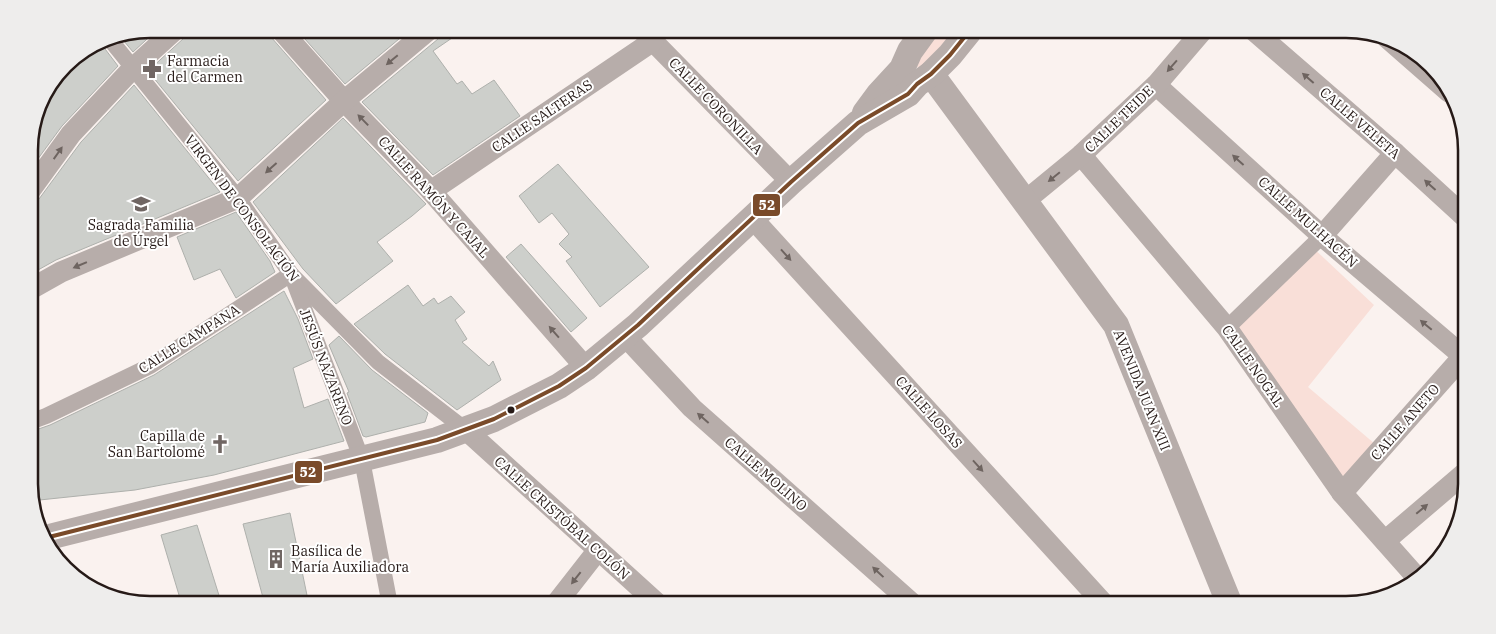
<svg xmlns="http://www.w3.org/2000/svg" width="1496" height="634" font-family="'IBM Plex Serif',serif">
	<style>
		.green { fill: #f9dfd8 }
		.building { fill: #cdcfcb; stroke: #aeb0ac }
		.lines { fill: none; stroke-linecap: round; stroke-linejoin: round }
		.pedestrian { stroke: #b7adaa; stroke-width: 16 }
		.minor { stroke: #b7adaa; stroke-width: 21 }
		.tertiary { stroke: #b7adaa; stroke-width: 26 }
		.bus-1-casing { stroke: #fff; stroke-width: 8 }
		.bus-1 { stroke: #7a4b2a; stroke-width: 4 }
		.oneway { fill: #6e6460 }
		.bus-dot { fill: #261a17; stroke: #fff; stroke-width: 2 }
		.labels { text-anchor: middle; stroke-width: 4; stroke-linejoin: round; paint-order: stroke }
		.poi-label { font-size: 14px; fill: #261a17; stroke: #fff; text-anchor: start }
		.street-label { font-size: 14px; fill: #261a17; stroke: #fff }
		.rim { fill: none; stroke: #261a17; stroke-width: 2.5 }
		.line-badge { stroke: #fff; stroke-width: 2 }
		.badge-label { font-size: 14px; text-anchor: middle; font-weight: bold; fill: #fff }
	</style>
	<rect width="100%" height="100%" fill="#faf2ef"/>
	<g class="green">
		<polygon points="940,29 955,29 921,71 913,62"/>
		<polygon points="1309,244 1374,305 1308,387 1375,444 1346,485 1232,326"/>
	</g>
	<g class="building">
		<polygon points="149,29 158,29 133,52 119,35"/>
		<polygon points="188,29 268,29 271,37 326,100 238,181 148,71 184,38"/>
		<polygon points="296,29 411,29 345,84"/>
		<polygon points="442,29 452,38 433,51 457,84 462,81 472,94 494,80 520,116 433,175 362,102 438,39 442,34"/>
		<polygon points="99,41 118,66 62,126 29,171 29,141 41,96 70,59"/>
		<polygon points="134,85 220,192 56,260 29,275 29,204 35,203 39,199 81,142"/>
		<polygon points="343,118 426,204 412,216 377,242 393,261 336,304 303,269 253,202"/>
		<polygon points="558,164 649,267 600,307 566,261 572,257 559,244 569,234 552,213 539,223 519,196"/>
		<polygon points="236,212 270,261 275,272 236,298 220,269 194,280 177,237"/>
		<polygon points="521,244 587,318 571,332 506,257"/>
		<polygon points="408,285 423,306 434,298 438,304 451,296 465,312 455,320 467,339 462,342 489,366 493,361 501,380 457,410 385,354 354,324"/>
		<polygon points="284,291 298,319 313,359 293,368 304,408 328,399 344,441 214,475 135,490 30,501 30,432 50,425 154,375"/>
		<polygon points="339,336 372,370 428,413 425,422 366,437 363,436 347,393 349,392 329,345"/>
		<polygon points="290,513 309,605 265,605 243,524"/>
		<polygon points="197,525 222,605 182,605 161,535"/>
	</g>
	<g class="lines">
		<g class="pedestrian">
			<polyline points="108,37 238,198 291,274 378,362 466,430"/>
			<polyline points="1227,328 1322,236"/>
			<polyline points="30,422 46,416 150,366 291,274 362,460 390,605"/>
		</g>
		<g class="minor">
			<polyline points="280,29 344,101 431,191 586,368"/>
			<polyline points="641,29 791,182"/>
			<polyline points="1252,29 1395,153 1466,218"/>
			<polyline points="1385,36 1449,92"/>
			<polyline points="1156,85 1322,236 1463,356"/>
			<polyline points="1081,155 1227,328 1342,493 1420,581"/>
			<polyline points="431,191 653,41"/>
			<polyline points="29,192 71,134 133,68 176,29"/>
			<polyline points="1025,201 1081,155 1156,85 1204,29"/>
			<polyline points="753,219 1105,605"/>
			<polyline points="1322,236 1395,153"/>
			<polyline points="29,290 61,272 238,198 344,101 430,29"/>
			<polyline points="625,336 692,408 914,605"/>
			<polyline points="466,430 659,605"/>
			<polyline points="1342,493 1467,352"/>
			<polyline points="1385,541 1467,471"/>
			<polyline points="555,605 598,550"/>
		</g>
		<g class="tertiary">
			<polyline points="931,74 1116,325 1230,605"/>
			<polyline points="865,113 879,94 902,69 910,51 926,29"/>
			<polyline points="45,538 437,440 494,419 559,386 586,368 638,325 791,182 858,123 908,94 917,84 931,74 950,55 971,29"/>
		</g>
		<g class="bus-1-casing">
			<polyline id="bus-1" points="45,538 437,440 494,419 559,386 586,368 638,325 791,182 858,123 908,94 917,84 931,74 950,55 971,29"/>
		</g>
		<use href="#bus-1" class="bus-1"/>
	</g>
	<defs><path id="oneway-solid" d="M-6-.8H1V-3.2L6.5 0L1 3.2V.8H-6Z" transform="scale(1.25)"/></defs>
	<g class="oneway">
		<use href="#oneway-solid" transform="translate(392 60) rotate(140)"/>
		<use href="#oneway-solid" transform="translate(1172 66) rotate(131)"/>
		<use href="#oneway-solid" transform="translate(1308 78) rotate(-139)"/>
		<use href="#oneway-solid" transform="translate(363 120) rotate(-134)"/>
		<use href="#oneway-solid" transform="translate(58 153) rotate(-55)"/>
		<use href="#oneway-solid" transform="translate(1238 160) rotate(-138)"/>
		<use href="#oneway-solid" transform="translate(271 168) rotate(138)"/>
		<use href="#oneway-solid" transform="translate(1054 177) rotate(141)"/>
		<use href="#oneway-solid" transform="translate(1430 185) rotate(-138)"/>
		<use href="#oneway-solid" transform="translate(786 255) rotate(48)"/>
		<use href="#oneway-solid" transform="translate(80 265) rotate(157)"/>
		<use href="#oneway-solid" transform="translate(1426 325) rotate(-140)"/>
		<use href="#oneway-solid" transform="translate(554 332) rotate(-131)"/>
		<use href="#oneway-solid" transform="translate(703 418) rotate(-139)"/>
		<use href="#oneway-solid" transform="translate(978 466) rotate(48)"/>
		<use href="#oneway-solid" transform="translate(1422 509) rotate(-40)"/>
		<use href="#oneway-solid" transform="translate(878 572) rotate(-137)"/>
		<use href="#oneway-solid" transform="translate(576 578) rotate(128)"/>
	</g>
	<defs>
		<g id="pharmacy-bare" transform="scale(1.5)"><path d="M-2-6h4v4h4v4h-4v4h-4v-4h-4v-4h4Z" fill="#706663" stroke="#fff" stroke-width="2.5" paint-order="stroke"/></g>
		<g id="school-bare" transform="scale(1.5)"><path d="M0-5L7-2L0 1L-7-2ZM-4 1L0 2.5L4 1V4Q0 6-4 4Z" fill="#706663" stroke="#fff" stroke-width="2.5" paint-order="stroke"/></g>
		<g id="church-bare" transform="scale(1.5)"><path d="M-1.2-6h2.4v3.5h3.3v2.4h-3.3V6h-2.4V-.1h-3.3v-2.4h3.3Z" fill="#706663" stroke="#fff" stroke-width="2.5" paint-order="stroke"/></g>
		<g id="building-bare" transform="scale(1.5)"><path d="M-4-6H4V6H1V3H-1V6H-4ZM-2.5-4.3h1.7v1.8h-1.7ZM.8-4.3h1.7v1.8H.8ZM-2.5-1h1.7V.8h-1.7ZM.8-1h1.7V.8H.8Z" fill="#706663" stroke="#fff" stroke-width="2.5" paint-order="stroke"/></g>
	</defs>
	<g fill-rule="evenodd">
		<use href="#pharmacy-bare" x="152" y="69"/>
		<use href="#school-bare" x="141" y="204"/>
		<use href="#church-bare" x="220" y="444"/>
		<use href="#building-bare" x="276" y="559"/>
	</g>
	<circle class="bus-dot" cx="511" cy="410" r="4.5"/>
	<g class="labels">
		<g class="poi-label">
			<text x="167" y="66">Farmacia<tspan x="167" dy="16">del Carmen</tspan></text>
			<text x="141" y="230" text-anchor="middle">Sagrada Familia<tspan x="141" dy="16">de Úrgel</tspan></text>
			<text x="205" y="441" text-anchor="end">Capilla de<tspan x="205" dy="16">San Bartolomé</tspan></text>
			<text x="291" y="556">Basílica de<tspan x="291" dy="16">María Auxiliadora</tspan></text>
		</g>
		<g class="street-label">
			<text transform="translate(716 106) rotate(46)" y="5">CALLE CORONILLA</text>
			<text transform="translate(542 116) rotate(-34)" y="5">CALLE SALTERAS</text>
			<text transform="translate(1119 119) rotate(-44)" y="5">CALLE TEIDE</text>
			<text transform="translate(1360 123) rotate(41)" y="5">CALLE VELETA</text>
			<text transform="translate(434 197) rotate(48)" y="5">CALLE RAMÓN Y CAJAL</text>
			<text transform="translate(242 208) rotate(53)" y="5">VIRGEN DE CONSOLACIÓN</text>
			<text transform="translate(1308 222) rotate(42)" y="5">CALLE MULHACÉN</text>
			<text transform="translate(189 339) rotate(-32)" y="5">CALLE CAMPANA</text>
			<text transform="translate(1253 366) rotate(55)" y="5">CALLE NOGAL</text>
			<text transform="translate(326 367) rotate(69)" y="5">JESÚS NAZARENO</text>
			<text transform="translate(1142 390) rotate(68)" y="5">AVENIDA JUAN XIII</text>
			<text transform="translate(929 412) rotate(48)" y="5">CALLE LOSAS</text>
			<text transform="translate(1405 422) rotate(-49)" y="5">CALLE ANETO</text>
			<text transform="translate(766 474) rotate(41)" y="5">CALLE MOLINO</text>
			<text transform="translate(562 518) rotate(42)" y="5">CALLE CRISTÓBAL COLÓN</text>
		</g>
	</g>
	<path d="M0 0H1496V634H0ZM150 38H1346A112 112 0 0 1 1458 150V484A112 112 0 0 1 1346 596H150A112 112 0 0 1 38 484V150A112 112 0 0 1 150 38Z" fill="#eeedec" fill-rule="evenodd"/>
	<path class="rim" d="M150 38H1346A112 112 0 0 1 1458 150V484A112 112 0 0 1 1346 596H150A112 112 0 0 1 38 484V150A112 112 0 0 1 150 38Z"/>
	<g class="line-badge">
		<rect x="752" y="193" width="29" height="24" rx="5" fill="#7a4b2a"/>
		<rect x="294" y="460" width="29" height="24" rx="5" fill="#7a4b2a"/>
	</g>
	<g class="badge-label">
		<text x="767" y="210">52</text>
		<text x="308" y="477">52</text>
	</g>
</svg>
